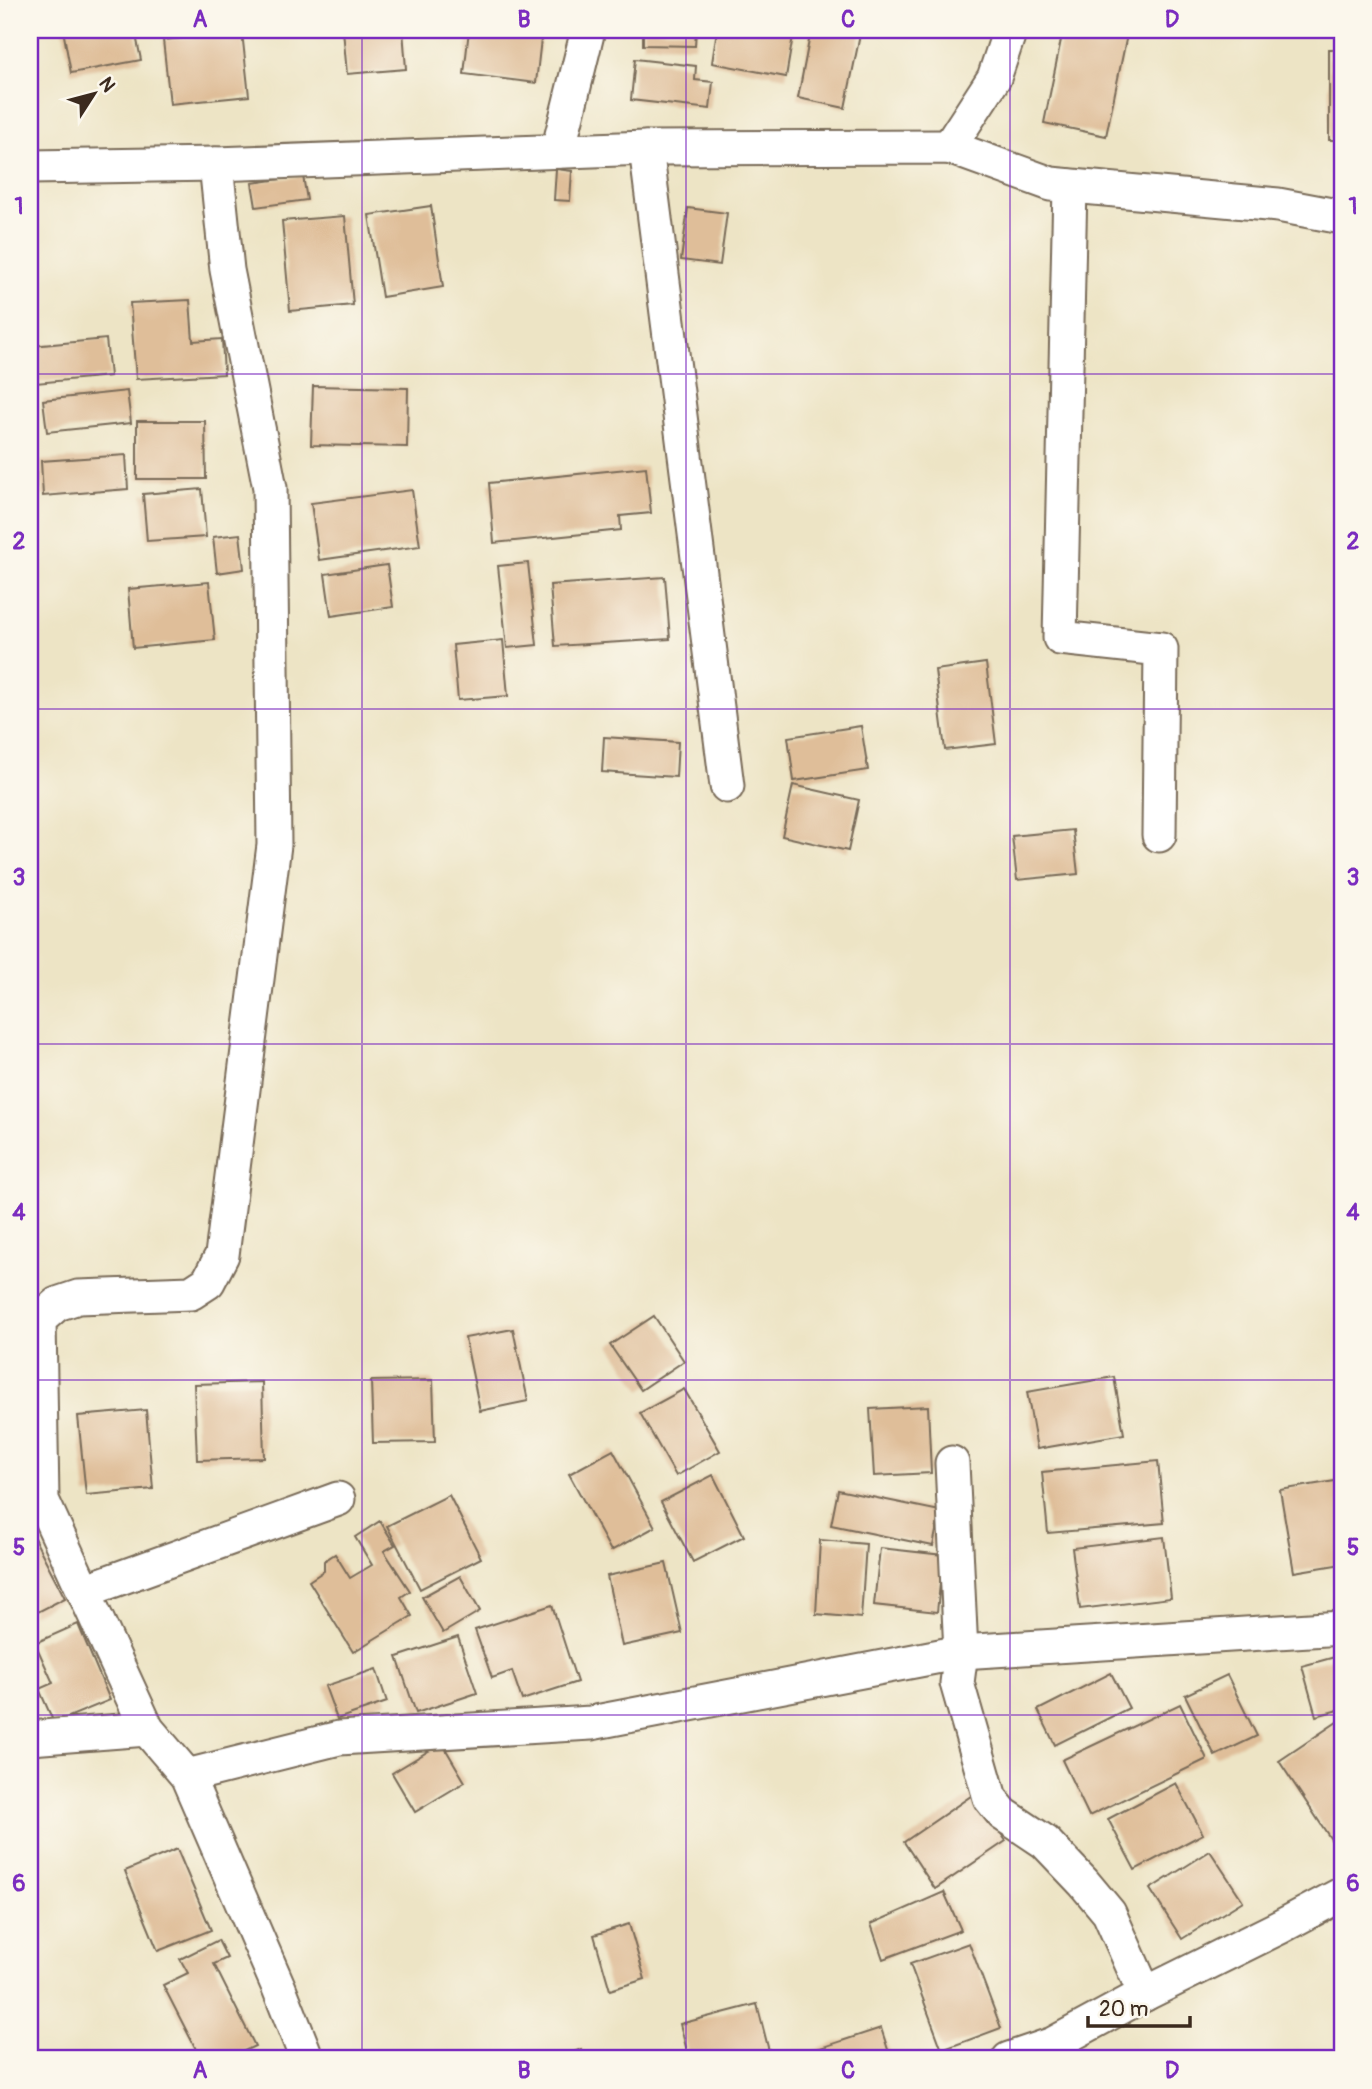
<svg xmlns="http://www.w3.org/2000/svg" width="1372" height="2089" font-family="Pangolin,sans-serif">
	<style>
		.building { fill: #dfbe99 }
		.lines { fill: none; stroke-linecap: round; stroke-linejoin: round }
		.minor-casing { stroke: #796b58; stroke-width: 37 }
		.minor { stroke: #fff; stroke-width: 33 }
		.grid { fill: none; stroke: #7b2cbf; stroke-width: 2; stroke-opacity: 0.55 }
		.neatline { fill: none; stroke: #7b2cbf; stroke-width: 2.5 }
		.grid-label { font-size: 23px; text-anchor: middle; font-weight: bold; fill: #7b2cbf }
	</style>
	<rect width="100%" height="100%" fill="#fbf7ec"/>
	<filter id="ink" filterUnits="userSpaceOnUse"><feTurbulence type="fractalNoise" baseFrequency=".0143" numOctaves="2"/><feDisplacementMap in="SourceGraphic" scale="14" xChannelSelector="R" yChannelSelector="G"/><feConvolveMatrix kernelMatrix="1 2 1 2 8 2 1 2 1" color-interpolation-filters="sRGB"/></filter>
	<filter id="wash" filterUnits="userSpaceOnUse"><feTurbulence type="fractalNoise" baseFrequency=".00686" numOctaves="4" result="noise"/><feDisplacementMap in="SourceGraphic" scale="28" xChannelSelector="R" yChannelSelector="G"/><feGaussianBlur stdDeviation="1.57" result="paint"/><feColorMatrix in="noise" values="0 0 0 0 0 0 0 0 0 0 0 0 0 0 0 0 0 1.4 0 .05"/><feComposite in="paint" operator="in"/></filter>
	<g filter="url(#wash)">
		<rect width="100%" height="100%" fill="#ede4c5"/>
		<g id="blocks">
			<g class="building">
				<polygon points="63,30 135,30 141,60 71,73"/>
				<polygon points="343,30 403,30 406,69 347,74"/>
				<polygon points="469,30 542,30 536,83 464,74"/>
				<polygon points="643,30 696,30 695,46 643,45"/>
				<polygon points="717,30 794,30 786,77 712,63"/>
				<polygon points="811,30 861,30 845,108 798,98"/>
				<polygon points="1063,30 1128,30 1106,136 1044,123"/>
				<polygon points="242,32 249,96 170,104 163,40"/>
				<rect x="1329" y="49" width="13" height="91"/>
				<polygon points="635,59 696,66 695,80 713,82 710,109 631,100"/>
				<polygon points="556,169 572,171 570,201 554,200"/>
				<polygon points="303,176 307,200 256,207 252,183"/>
				<polygon points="431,206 443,287 382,297 369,215"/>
				<polygon points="688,208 727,213 720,265 681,260"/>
				<polygon points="345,216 353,305 290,311 282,221"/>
				<polygon points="190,300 193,341 222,339 224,374 136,379 130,303"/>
				<polygon points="106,339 110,376 36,383 32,346"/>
				<polygon points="313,386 408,388 407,447 311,445"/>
				<polygon points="127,391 131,423 47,432 43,400"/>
				<polygon points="30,402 36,402 35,522 30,522"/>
				<polygon points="137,421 205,421 206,479 137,479"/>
				<polygon points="126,455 128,489 43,496 41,461"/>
				<polygon points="646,467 651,513 620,516 621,530 494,543 489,483"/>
				<polygon points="202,489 206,537 147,541 143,494"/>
				<polygon points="412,490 420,546 319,560 311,503"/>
				<polygon points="240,534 244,569 217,573 213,537"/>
				<polygon points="528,563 537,645 507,648 498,566"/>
				<polygon points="387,565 393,607 331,616 325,574"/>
				<polygon points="665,577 670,639 555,646 550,585"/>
				<polygon points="209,582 215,640 133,648 128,589"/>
				<polygon points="503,640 508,696 458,700 453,645"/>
				<polygon points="986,663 996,744 945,750 935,670"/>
				<polygon points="861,726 868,770 794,781 788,737"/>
				<polygon points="604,737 678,742 676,777 602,772"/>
				<polygon points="793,785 859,800 848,851 782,836"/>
				<polygon points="1073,830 1078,874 1017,880 1012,836"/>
				<polygon points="654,1316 684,1361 641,1390 610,1345"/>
				<polygon points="513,1329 528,1401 480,1411 465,1338"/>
				<polygon points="1114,1377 1124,1434 1037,1449 1027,1392"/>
				<polygon points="433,1380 435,1442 373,1443 371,1381"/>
				<polygon points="262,1382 264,1458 197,1460 194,1384"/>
				<polygon points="684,1389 720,1451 676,1476 640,1413"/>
				<polygon points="928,1406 931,1473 874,1476 870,1409"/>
				<polygon points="146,1410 153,1489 86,1495 78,1416"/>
				<polygon points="613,1450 655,1527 611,1551 569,1474"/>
				<polygon points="1158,1461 1164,1523 1048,1533 1042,1472"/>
				<polygon points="713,1475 744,1536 693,1562 661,1502"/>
				<polygon points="1341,1480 1342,1564 1294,1572 1280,1490"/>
				<polygon points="838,1490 940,1511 933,1546 831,1525"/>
				<polygon points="449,1495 481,1558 420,1589 387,1526"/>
				<polygon points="380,1521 395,1545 384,1551 410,1591 401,1597 412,1616 353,1652 309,1581 324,1571 324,1561 335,1554 350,1578 372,1565 355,1537"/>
				<polygon points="33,1536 65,1598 32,1615 30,1538"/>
				<polygon points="1164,1537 1171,1598 1080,1609 1072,1548"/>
				<polygon points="820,1540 866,1544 861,1618 816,1614"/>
				<polygon points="880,1548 943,1555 937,1612 874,1605"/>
				<polygon points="666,1563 682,1633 622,1646 607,1576"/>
				<polygon points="460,1576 480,1611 443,1633 422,1597"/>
				<polygon points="552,1605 577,1682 522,1700 512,1671 492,1678 475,1630"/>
				<polygon points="78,1624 110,1700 54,1723 39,1689 53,1683 35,1643"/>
				<polygon points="458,1637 477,1693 416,1713 397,1657"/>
				<polygon points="1342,1655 1342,1709 1316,1716 1302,1666"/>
				<polygon points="376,1669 387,1702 337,1719 325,1686"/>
				<polygon points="1111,1673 1129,1708 1055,1745 1038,1710"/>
				<polygon points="1227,1675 1257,1736 1215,1756 1185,1695"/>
				<polygon points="1180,1704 1207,1759 1089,1816 1062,1760"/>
				<polygon points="1340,1720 1342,1724 1342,1856 1279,1761"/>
				<polygon points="442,1743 465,1782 415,1812 392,1773"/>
				<polygon points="1176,1783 1203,1834 1135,1870 1108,1819"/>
				<polygon points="974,1794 1006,1841 935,1889 904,1842"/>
				<polygon points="177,1849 211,1930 158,1951 125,1871"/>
				<polygon points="1210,1851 1243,1901 1182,1939 1150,1889"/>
				<polygon points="944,1892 961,1930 883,1959 871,1924"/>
				<polygon points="629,1924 645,1979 610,1990 594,1935"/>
				<polygon points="218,1940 227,1958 214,1964 255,2046 227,2059 201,2059 163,1985 188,1973 180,1959"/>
				<polygon points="969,1943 1001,2028 942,2050 910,1964"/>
				<polygon points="757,2004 771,2059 689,2059 680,2024"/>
				<polygon points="881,2028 891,2059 798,2059 796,2056"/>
				<polygon points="581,2049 586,2059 558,2059"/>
			</g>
		</g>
	</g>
	<g filter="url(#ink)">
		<use href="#blocks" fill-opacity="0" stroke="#796b58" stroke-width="2"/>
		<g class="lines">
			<g class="minor-casing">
				<g id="minor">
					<polyline points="949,147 994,78 1010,30"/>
					<polyline points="646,148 727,786"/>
					<polyline points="558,151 588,30"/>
					<polyline points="216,164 227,270 270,488 274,845 222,1255 208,1282 191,1293 78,1297 57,1304 39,1320 42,1500 147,1729 187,1776 279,1988 307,2059"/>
					<polyline points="30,167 216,164 646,148 949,147 1051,184 1278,205 1342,217"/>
					<polyline points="1070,186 1060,638 1161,649 1159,835"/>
					<polyline points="952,1463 961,1652 957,1683 990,1798 1003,1814 1045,1842 1084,1883 1109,1913 1145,1994"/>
					<polyline points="84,1591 338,1499"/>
					<polyline points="30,1738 147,1729"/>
					<polyline points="187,1776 339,1738 591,1723 961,1652 1342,1628"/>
					<polyline points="1009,2059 1053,2044 1145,1994 1280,1927 1342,1894"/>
				</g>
			</g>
			<use href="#minor" class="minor"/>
		</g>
	</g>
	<path class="grid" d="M362 30V2059M686 30V2059M1010 30V2059M30 374H1342M30 709H1342M30 1044H1342M30 1380H1342M30 1715H1342"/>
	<rect width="1372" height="2089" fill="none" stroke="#fbf7ec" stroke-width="77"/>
	<g transform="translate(94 94) rotate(54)" stroke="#fbf7ec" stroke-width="5" paint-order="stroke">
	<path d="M0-5L12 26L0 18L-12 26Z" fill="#3b2a1e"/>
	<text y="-10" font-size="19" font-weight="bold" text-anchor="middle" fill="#3b2a1e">N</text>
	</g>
	<path d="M1088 2016v10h102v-10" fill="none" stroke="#3b2a1e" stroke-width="3.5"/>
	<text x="1099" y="2016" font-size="21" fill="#3b2a1e" stroke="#fbf7ec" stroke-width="5" paint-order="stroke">20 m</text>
	<rect x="38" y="38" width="1296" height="2012" class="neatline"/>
	<g class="grid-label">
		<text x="200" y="27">A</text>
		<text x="524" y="27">B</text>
		<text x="848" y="27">C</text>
		<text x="1172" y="27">D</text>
		<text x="19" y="214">1</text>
		<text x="1353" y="214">1</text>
		<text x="19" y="549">2</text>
		<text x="1353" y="549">2</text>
		<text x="19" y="885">3</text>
		<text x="1353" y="885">3</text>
		<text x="19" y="1220">4</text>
		<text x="1353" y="1220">4</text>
		<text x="19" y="1555">5</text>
		<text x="1353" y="1555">5</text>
		<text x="19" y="1891">6</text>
		<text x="1353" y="1891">6</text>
		<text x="200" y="2078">A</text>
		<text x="524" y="2078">B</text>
		<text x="848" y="2078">C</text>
		<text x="1172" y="2078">D</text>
	</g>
</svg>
